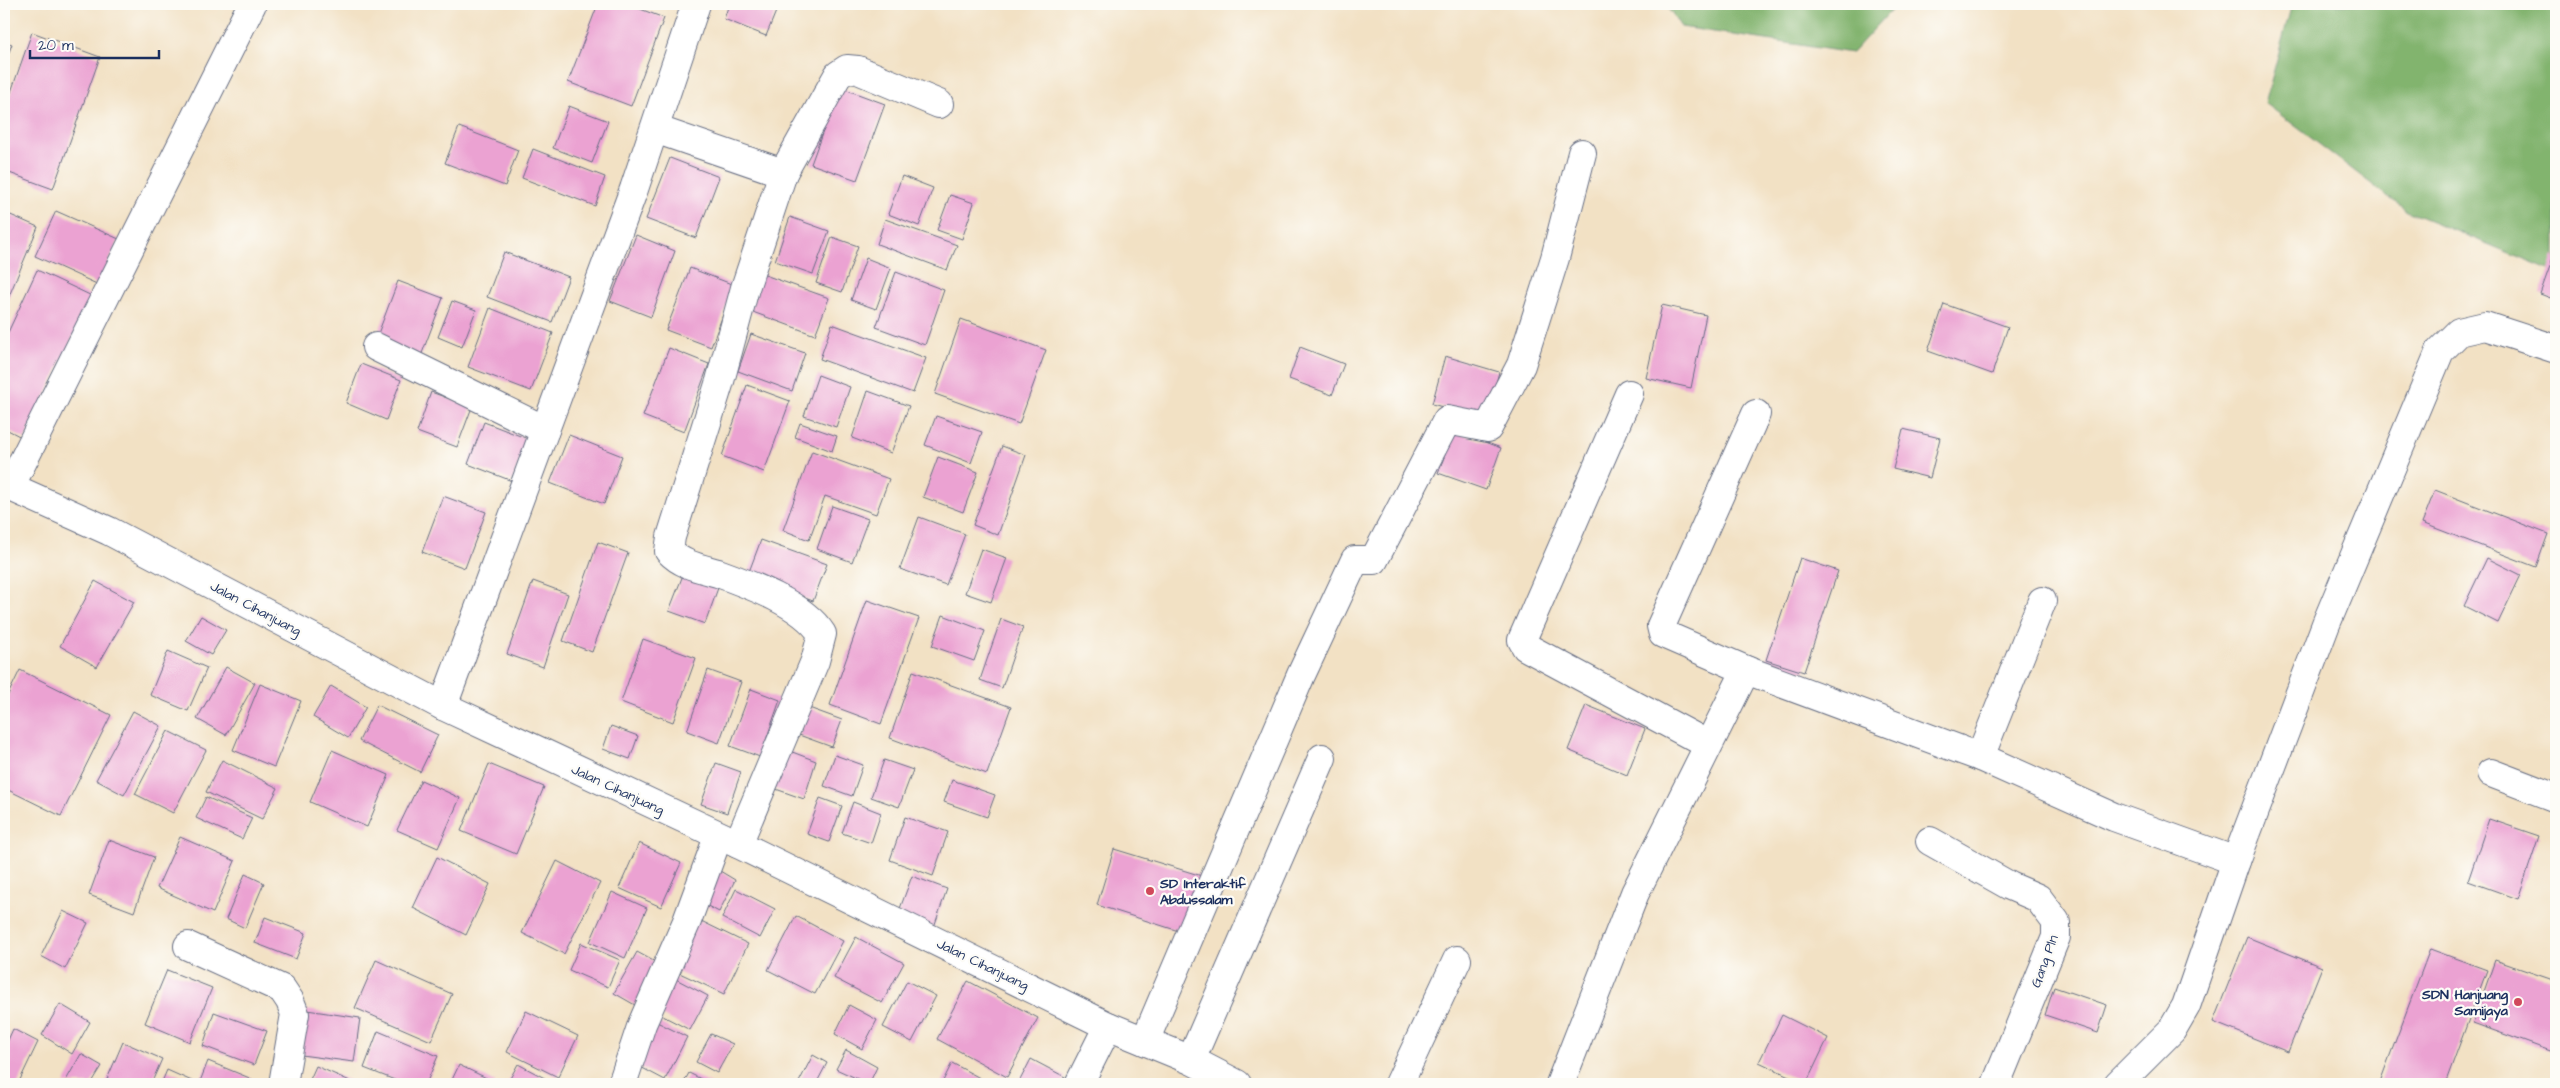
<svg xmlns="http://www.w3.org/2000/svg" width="2560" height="1088" font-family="'Architects Daughter',sans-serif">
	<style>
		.forest { fill: #82b46e; stroke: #4e7266 }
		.building { fill: #eba2d2 }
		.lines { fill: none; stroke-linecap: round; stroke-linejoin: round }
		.minor-casing { stroke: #666d82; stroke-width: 30 }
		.major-casing { stroke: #666d82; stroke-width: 30 }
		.minor { stroke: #fff; stroke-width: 28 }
		.major { stroke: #fff; stroke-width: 28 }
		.poi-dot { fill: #d1495b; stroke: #fdfcf7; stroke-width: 2 }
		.labels { text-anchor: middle; stroke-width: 4.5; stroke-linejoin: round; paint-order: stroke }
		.street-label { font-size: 14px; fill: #1b2f5e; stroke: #fdfcf7 }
		.poi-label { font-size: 14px; font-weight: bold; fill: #1b2f5e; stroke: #fdfcf7; text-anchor: start }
	</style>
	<rect width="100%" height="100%" fill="#fdfcf7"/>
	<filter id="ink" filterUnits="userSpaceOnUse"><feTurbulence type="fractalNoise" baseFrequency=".02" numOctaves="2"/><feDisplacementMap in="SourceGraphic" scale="10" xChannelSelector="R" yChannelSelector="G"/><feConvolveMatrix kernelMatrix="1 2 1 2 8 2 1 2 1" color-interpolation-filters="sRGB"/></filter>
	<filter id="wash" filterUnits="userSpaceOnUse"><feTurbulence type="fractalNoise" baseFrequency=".0096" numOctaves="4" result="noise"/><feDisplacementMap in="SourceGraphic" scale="20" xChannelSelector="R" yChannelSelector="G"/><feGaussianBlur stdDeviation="1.12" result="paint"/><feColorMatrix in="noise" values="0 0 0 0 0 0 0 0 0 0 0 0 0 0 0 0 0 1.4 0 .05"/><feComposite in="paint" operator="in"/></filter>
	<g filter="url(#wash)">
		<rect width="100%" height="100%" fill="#f2e1c4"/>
		<g class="forest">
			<polygon points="1665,4 1897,4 1852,53 1681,27"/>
			<polygon points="2292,4 2556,4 2556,272 2407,211 2265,103"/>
		</g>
		<g id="blocks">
			<g class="building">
				<polygon points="598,4 627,4 664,18 631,106 568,82"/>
				<polygon points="729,4 779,4 766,36 724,19"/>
				<polygon points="32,32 100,57 53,189 4,171 4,112"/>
				<polygon points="4,41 12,44 4,66"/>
				<polygon points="839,87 885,104 857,180 811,164"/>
				<polygon points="569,106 608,121 592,163 553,148"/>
				<polygon points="459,127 518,150 505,186 445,163"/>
				<polygon points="533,149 605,177 595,206 522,178"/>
				<polygon points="670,158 719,177 696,238 646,219"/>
				<polygon points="902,176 933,188 919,226 888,214"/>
				<polygon points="950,195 974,203 962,239 937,230"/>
				<polygon points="56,211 119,239 99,285 35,256"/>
				<polygon points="6,213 38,227 4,308 4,218"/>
				<polygon points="790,217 829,231 813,274 775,261"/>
				<polygon points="885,219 957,245 947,270 877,244"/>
				<polygon points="636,235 675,251 651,317 610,301"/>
				<polygon points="832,237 858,246 842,292 816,283"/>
				<polygon points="504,252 569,277 552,322 487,297"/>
				<polygon points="2554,255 2556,256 2556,300 2540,294"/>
				<polygon points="866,258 891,268 876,309 851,300"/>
				<polygon points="690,268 734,285 711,347 666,330"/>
				<polygon points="37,270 92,296 25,439 4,428 4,341"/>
				<polygon points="896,272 944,290 925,345 876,327"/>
				<polygon points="762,274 829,298 815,335 750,311"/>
				<polygon points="398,281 443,298 421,356 376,339"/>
				<polygon points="452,301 476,310 462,347 438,337"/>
				<polygon points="1944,304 2008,327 1992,374 1928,351"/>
				<polygon points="1662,305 1706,315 1691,388 1646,378"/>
				<polygon points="490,308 553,333 531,391 468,367"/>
				<polygon points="961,319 1046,350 1019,424 935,394"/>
				<polygon points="832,324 926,358 913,393 820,359"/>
				<polygon points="751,334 805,353 792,391 738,371"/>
				<polygon points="1300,347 1344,364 1332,395 1289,379"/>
				<polygon points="669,348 709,364 684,432 643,416"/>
				<polygon points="1445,356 1499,372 1486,419 1432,404"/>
				<polygon points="361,364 401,380 386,420 346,403"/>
				<polygon points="818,375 850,387 836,427 804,416"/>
				<polygon points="747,385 790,401 764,472 722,456"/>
				<polygon points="868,391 909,406 891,453 852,438"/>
				<polygon points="431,392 472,407 457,447 417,432"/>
				<polygon points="936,416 982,432 971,463 925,445"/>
				<polygon points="484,422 528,439 512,481 468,464"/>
				<polygon points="800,423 837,436 832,451 795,437"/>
				<polygon points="1903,429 1940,438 1930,478 1893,469"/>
				<polygon points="1454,431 1501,448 1486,490 1438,473"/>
				<polygon points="569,435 622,456 604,504 550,483"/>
				<polygon points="1002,446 1026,455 998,535 973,525"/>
				<polygon points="812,451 889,479 876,514 825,496 809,540 783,530"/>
				<polygon points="938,457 978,472 963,512 923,497"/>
				<polygon points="2435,490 2548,534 2536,567 2422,523"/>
				<polygon points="443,496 486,512 465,568 422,552"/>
				<polygon points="832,506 868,519 852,562 817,549"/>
				<polygon points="919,517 965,534 946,585 900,569"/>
				<polygon points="761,540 827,564 813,601 747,577"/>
				<polygon points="598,542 628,553 592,652 563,641"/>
				<polygon points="981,549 1007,558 991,602 965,593"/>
				<polygon points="1800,558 1838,571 1804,672 1766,660"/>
				<polygon points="2487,558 2521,575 2498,623 2464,606"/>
				<polygon points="683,575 718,588 705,624 669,611"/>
				<polygon points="95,581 134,602 97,667 60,646"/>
				<polygon points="533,581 568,594 543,667 507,654"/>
				<polygon points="867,600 919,618 881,724 830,705"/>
				<polygon points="943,615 985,631 974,661 932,646"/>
				<polygon points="201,616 226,630 211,655 186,641"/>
				<polygon points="1001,619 1023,627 1002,688 980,680"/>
				<polygon points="643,639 696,658 673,722 621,702"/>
				<polygon points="168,651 207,668 188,711 150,695"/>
				<polygon points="226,667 255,683 226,735 197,719"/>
				<polygon points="20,670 111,715 61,816 4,788 4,703"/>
				<polygon points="708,670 741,682 719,743 687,731"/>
				<polygon points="913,671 1011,707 987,774 890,738"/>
				<polygon points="260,684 301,701 274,767 233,750"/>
				<polygon points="331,686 366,707 348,738 313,717"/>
				<polygon points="751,689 780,700 760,757 730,746"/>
				<polygon points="377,705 438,735 420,772 359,741"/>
				<polygon points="1586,705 1645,729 1627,775 1568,750"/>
				<polygon points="809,708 842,720 832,747 799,735"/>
				<polygon points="133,711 161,726 124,795 96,780"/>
				<polygon points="611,726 638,736 630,759 603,749"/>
				<polygon points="168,731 206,750 173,813 135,794"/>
				<polygon points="332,750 389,775 367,827 310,802"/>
				<polygon points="787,750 816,761 804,799 773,788"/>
				<polygon points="835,755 863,765 852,796 824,786"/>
				<polygon points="222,760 278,788 262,819 206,792"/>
				<polygon points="884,760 913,770 899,807 871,797"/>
				<polygon points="716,763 741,772 727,813 701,804"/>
				<polygon points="489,764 544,787 516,854 461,831"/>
				<polygon points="421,780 460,798 438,848 397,830"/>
				<polygon points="952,780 995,795 987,817 944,802"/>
				<polygon points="206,797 252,818 242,839 196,818"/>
				<polygon points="820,798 842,806 829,842 807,834"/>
				<polygon points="853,802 881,813 871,843 842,833"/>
				<polygon points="905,817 948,832 933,876 890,860"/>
				<polygon points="2489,819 2539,836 2518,899 2468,881"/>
				<polygon points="180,837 235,861 213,913 157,888"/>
				<polygon points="109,840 154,857 134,912 89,895"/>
				<polygon points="639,843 681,863 661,907 619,888"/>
				<polygon points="1114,849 1202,876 1185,933 1097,905"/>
				<polygon points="437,857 490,884 466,935 413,908"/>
				<polygon points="557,861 600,883 564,954 522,933"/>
				<polygon points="715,868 735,880 719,912 698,901"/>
				<polygon points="245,874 264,883 245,928 226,919"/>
				<polygon points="912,876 947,889 934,927 898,914"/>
				<polygon points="736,889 775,909 760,938 722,918"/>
				<polygon points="612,892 647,908 625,958 590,942"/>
				<polygon points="63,911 88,923 65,969 41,956"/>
				<polygon points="796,916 843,941 815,994 768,970"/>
				<polygon points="265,917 306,933 296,959 255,943"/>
				<polygon points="693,917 748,944 724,994 669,968"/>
				<polygon points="856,937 904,963 882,1003 834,978"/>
				<polygon points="2247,937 2322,967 2288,1052 2213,1022"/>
				<polygon points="581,943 620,960 608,987 569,970"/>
				<polygon points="2430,949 2487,970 2445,1084 2387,1084 2380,1082"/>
				<polygon points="637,952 659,964 635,1005 614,993"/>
				<polygon points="376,960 452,994 431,1041 355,1008"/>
				<polygon points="2495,960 2556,981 2556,1053 2473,1023"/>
				<polygon points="167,970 212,988 190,1042 145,1023"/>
				<polygon points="674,978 708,996 690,1030 657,1013"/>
				<polygon points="907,981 936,996 912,1042 883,1027"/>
				<polygon points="968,981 1038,1018 1007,1077 937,1039"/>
				<polygon points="2054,987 2107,1005 2098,1033 2045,1015"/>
				<polygon points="60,1004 90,1022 72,1054 42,1035"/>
				<polygon points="849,1005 877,1020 862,1049 835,1034"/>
				<polygon points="307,1010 360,1018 354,1062 301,1055"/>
				<polygon points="526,1011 578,1036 558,1077 507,1052"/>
				<polygon points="214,1012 267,1031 254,1065 203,1046"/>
				<polygon points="1782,1015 1828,1038 1806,1084 1759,1062"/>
				<polygon points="655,1021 687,1037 665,1080 633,1063"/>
				<polygon points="13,1029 38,1042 18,1084 7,1084 4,1083 4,1049"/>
				<polygon points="378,1031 438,1056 426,1084 405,1084 364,1068"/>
				<polygon points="711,1034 733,1044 717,1073 696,1062"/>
				<polygon points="123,1042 162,1059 151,1084 105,1084"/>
				<polygon points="846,1050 877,1067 869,1084 836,1069"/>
				<polygon points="81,1054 102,1066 91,1084 64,1084"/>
				<polygon points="813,1055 827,1063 816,1084 798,1084"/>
				<polygon points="1031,1059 1065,1077 1061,1084 1018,1084"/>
				<polygon points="208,1061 252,1079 250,1084 199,1084"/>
				<polygon points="952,1063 991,1084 944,1084 942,1083"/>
				<polygon points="518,1064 556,1084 507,1084"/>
				<polygon points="459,1065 495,1082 494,1084 450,1084"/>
				<polygon points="316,1066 350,1081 348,1084 308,1084"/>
				<polygon points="167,1070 194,1082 193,1084 161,1084"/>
				<polygon points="689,1073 711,1084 683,1084"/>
			</g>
		</g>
	</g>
	<g filter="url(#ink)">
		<use href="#blocks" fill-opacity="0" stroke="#666d82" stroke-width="1"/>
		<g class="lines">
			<g class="minor-casing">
				<g id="minor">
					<polyline points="655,129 783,173 838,75 847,69 858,70 939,104"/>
					<polyline points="376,347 545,430"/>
					<polyline points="1629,394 1522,640 1526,647 1707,744"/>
					<polyline points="1756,414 1661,626 1663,634 1746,670 1980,757 2114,817 2236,861"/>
					<polyline points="10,487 252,4"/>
					<polyline points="443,706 634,189 696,4"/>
					<polyline points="1980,757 2042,601"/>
					<polyline points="2491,773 2556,798"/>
					<polyline points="1930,841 2010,886 2038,898 2056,922 2056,937 1996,1084"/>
					<path d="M738 844 815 661 822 634C803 604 751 585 718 573 700 568 682 565 669 551L671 537 720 381 745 288 783 173"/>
					<polyline points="188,946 282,989 290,1001 295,1014 283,1084"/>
					<polyline points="1145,1041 1301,675 1355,560 1374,560 1447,420 1488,428 1521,365 1555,258 1582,153"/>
					<polyline points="1191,1060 1322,758"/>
					<polyline points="622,1084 642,1024 687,921 718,837"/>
					<polyline points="1079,1084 1108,1026"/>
					<polyline points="1399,1084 1457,960"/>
					<polyline points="1560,1084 1635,893 1746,670"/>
					<polyline points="2118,1084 2172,1030 2186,1006 2236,861 2326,624 2440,351 2459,332 2485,326 2556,349"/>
				</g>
			</g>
			<g class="major-casing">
				<polyline id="major" points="4,484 109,531 443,706 738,844 1108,1026 1191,1060 1237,1084"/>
			</g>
			<use href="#minor" class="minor"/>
			<use href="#major" class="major"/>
		</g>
	</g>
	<g class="poi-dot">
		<circle cx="1150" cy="891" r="5"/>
		<circle cx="2518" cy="1002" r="5"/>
	</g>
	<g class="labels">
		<g class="street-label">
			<text transform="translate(256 608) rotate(28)" y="5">Jalan Cihanjuang</text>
			<text transform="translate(618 789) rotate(25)" y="5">Jalan Cihanjuang</text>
			<text transform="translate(2044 961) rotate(-70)" y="5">Gang Pln</text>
			<text transform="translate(983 964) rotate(26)" y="5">Jalan Cihanjuang</text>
		</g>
		<g class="poi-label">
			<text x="1160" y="888">SD Interaktif<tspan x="1160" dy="16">Abdussalam</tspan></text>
			<text x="2508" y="999" text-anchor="end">SDN Hanjuang<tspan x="2508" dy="16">Samijaya</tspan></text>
		</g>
	</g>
	<rect width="2560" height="1088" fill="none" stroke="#fdfcf7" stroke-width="20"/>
	<path d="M30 50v8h129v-8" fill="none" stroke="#1b2f5e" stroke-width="2.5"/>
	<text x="38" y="50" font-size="15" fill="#1b2f5e" stroke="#fdfcf7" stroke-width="4" paint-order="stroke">20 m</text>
</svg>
